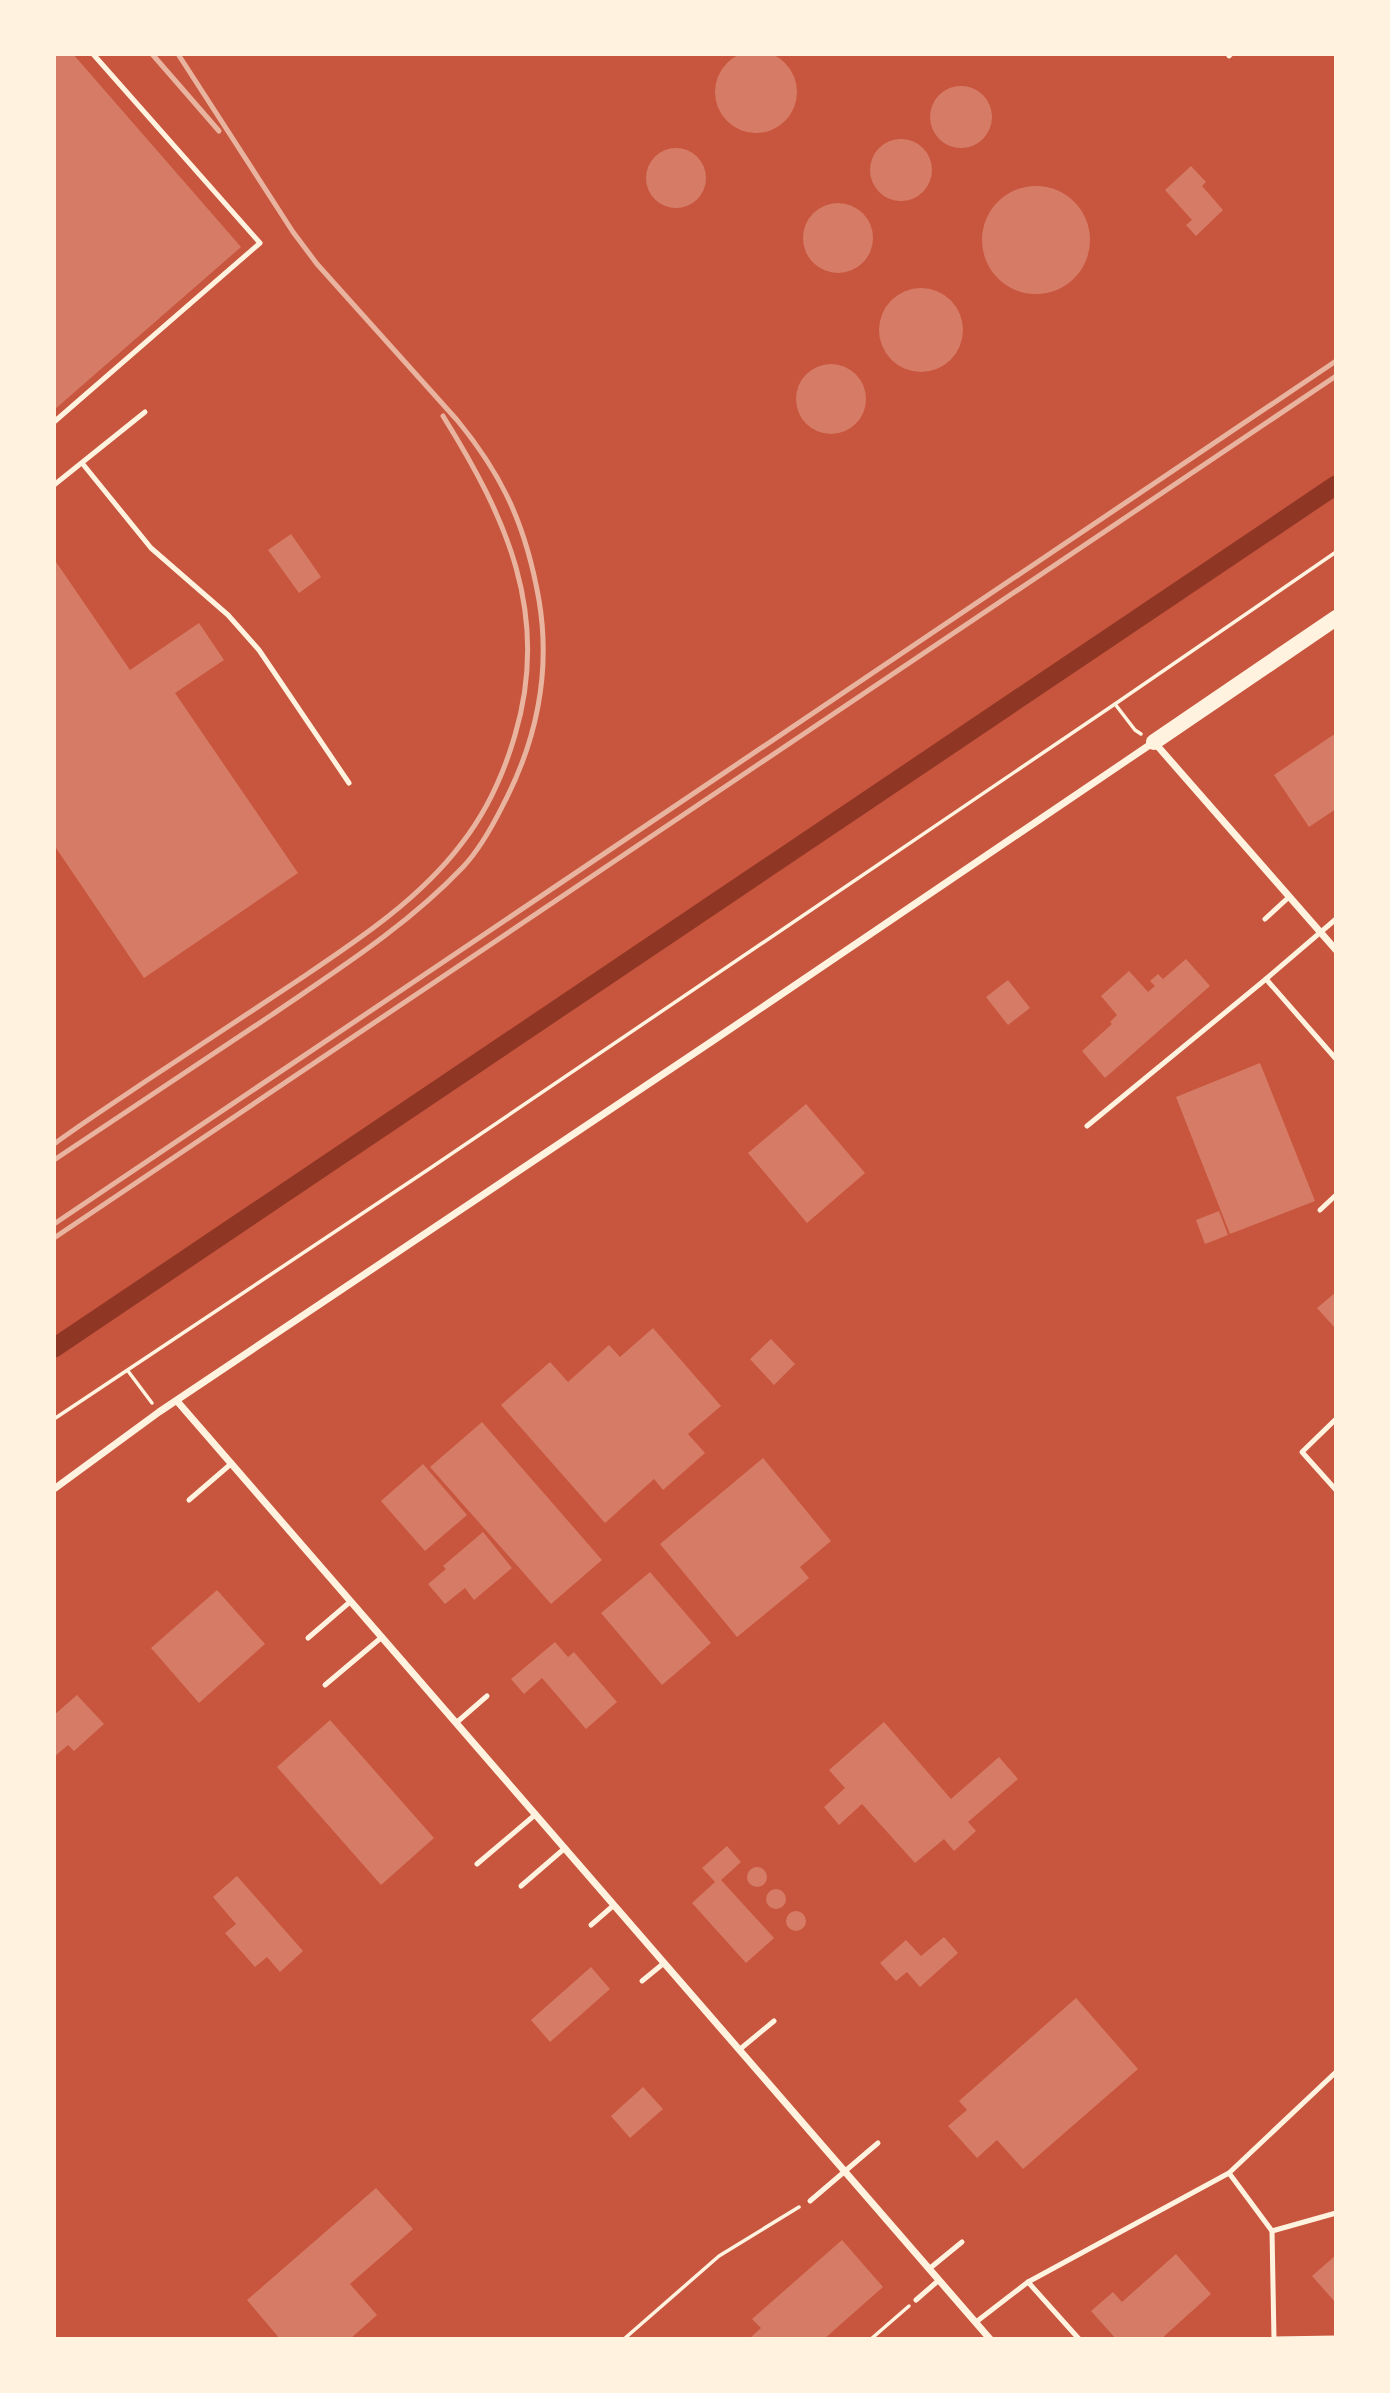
<svg xmlns="http://www.w3.org/2000/svg" width="1390" height="2393" font-family="Cabin,sans-serif">
	<style>
		.lines { fill: none; stroke-linecap: round; stroke-linejoin: round }
		.canal { stroke: #8f3625; stroke-width: 19 }
		.building { fill: #d67c66 }
		.path { stroke: #fff3e0; stroke-width: 3.5 }
		.service { stroke: #fff3e0; stroke-width: 5 }
		.minor { stroke: #fff3e0; stroke-width: 7 }
		.primary { stroke: #fff3e0; stroke-width: 16 }
		.rail { stroke: #e9b49f; stroke-width: 5 }
	</style>
	<rect width="100%" height="100%" fill="#c8553d"/>
	<g class="lines">
		<polyline class="canal" points="54,1348 1336,485"/>
	</g>
	<g class="building">
		<circle cx="756" cy="92" r="41"/>
		<polygon points="54,54 73,54 241,247 54,410"/>
		<circle cx="961" cy="117" r="31"/>
		<circle cx="901" cy="170" r="31"/>
		<circle cx="676" cy="178" r="30"/>
		<polygon points="1191,166 1206,182 1202,186 1223,210 1196,236 1186,225 1192,220 1165,190"/>
		<circle cx="1036" cy="240" r="54"/>
		<circle cx="838" cy="238" r="35"/>
		<circle cx="921" cy="330" r="42"/>
		<circle cx="831" cy="399" r="35"/>
		<polygon points="291,534 321,577 299,593 268,550"/>
		<polygon points="54,559 130,670 199,623 224,660 175,693 298,873 144,978 54,845"/>
		<polygon points="1336,733 1336,809 1309,827 1274,775"/>
		<polygon points="1186,959 1210,986 1105,1078 1082,1051 1112,1024 1110,1022 1117,1015 1101,996 1129,971 1148,992 1155,986 1150,981 1158,974 1163,979"/>
		<polygon points="1008,980 1030,1008 1008,1025 986,997"/>
		<polygon points="1260,1063 1315,1201 1230,1234 1176,1097"/>
		<polygon points="806,1104 865,1173 807,1223 748,1153"/>
		<polygon points="1219,1211 1228,1235 1205,1244 1196,1220"/>
		<polygon points="1336,1292 1336,1329 1317,1308"/>
		<polygon points="653,1328 721,1406 688,1434 705,1453 663,1490 654,1479 605,1523 501,1405 550,1362 568,1382 609,1345 620,1357"/>
		<polygon points="771,1339 795,1364 774,1385 750,1359"/>
		<polygon points="482,1422 602,1560 551,1604 430,1467"/>
		<polygon points="763,1458 831,1541 800,1567 809,1578 737,1637 660,1544"/>
		<polygon points="423,1464 467,1515 425,1551 381,1501"/>
		<polygon points="483,1532 512,1568 474,1600 465,1588 445,1604 428,1584 446,1569 443,1566"/>
		<polygon points="650,1572 711,1643 662,1685 601,1613"/>
		<polygon points="217,1590 265,1644 199,1703 151,1648"/>
		<polygon points="555,1642 568,1657 574,1652 617,1702 586,1729 542,1678 524,1694 511,1679"/>
		<polygon points="77,1695 104,1724 74,1751 68,1745 54,1757 54,1715"/>
		<polygon points="330,1720 434,1838 381,1885 277,1767"/>
		<polygon points="884,1722 951,1799 999,1757 1018,1779 968,1822 976,1831 954,1851 944,1839 915,1863 862,1804 839,1825 824,1807 845,1788 829,1770"/>
		<polygon points="727,1846 741,1862 721,1880 774,1938 746,1963 692,1903 715,1882 702,1868"/>
		<circle cx="757" cy="1877" r="10"/>
		<polygon points="237,1876 303,1951 280,1972 267,1957 255,1967 225,1933 236,1924 213,1897"/>
		<circle cx="776" cy="1899" r="10"/>
		<circle cx="796" cy="1921" r="10"/>
		<polygon points="944,1937 958,1953 920,1987 907,1972 896,1981 880,1963 906,1940 921,1956"/>
		<polygon points="591,1967 610,1989 550,2042 531,2020"/>
		<polygon points="1076,1998 1138,2069 1023,2169 997,2140 977,2158 948,2126 967,2110 959,2101"/>
		<polygon points="643,2087 663,2109 630,2138 611,2116"/>
		<polygon points="376,2188 413,2229 350,2284 377,2315 350,2339 280,2339 247,2300"/>
		<polygon points="842,2240 883,2287 824,2339 749,2339 761,2328 752,2319"/>
		<polygon points="1176,2254 1211,2294 1161,2339 1116,2339 1091,2311 1113,2292 1122,2302"/>
		<polygon points="1336,2255 1336,2303 1312,2276"/>
	</g>
	<g class="lines">
		<g class="path">
			<polyline points="1115,704 1135,730 1141,734"/>
			<polyline points="128,1371 152,1403"/>
			<polyline points="54,1419 429,1169 1115,704 1336,552"/>
			<polyline points="624,2339 719,2256 799,2207"/>
			<polyline points="871,2339 909,2306"/>
		</g>
		<g class="service">
			<polyline points="1228,54 1229,56 1231,54"/>
			<polyline points="54,422 260,243 93,54"/>
			<polyline points="82,463 151,548 228,615 259,650 349,783"/>
			<polyline points="54,485 145,412"/>
			<polyline points="1265,919 1289,897"/>
			<polyline points="1336,919 1266,979 1336,1059"/>
			<polyline points="1087,1126 1266,979"/>
			<polyline points="1320,1210 1336,1195"/>
			<polyline points="1336,1419 1302,1452 1336,1490"/>
			<polyline points="189,1500 232,1463"/>
			<polyline points="308,1638 351,1601"/>
			<polyline points="325,1685 382,1637"/>
			<polyline points="456,1723 487,1696"/>
			<polyline points="477,1864 536,1814"/>
			<polyline points="521,1886 565,1848"/>
			<polyline points="591,1925 614,1905"/>
			<polyline points="642,1981 664,1963"/>
			<polyline points="739,2050 774,2021"/>
			<polyline points="1229,2173 1336,2072"/>
			<polyline points="810,2201 878,2143"/>
			<polyline points="1272,2231 1336,2213"/>
			<polyline points="929,2269 962,2242"/>
			<polyline points="1028,2282 1079,2339"/>
			<polyline points="916,2300 939,2280"/>
			<polyline points="976,2322 1028,2282 1229,2173 1272,2231 1274,2339 1336,2338"/>
		</g>
		<g class="minor">
			<polyline points="177,1401 990,2339"/>
			<polyline points="54,1489 159,1412 711,1042 1154,742 1336,950"/>
		</g>
		<polyline class="primary" points="1154,742 1336,618"/>
		<g class="rail">
			<polyline points="152,54 219,131"/>
			<path d="M54 1144C84 1122 115 1102 146 1081 197 1047 249 1013 300 979 358 940 420 899 462 843 487 811 504 773 515 735 551 614 506 517 443 416"/>
			<path d="M54 1160C126 1112 198 1064 270 1016 337 970 407 926 463 867 480 849 492 827 503 805 536 742 551 672 539 600 526 527 504 477 457 420L317 264 293 232 178 54"/>
			<polyline points="54,1224 1336,361"/>
			<polyline points="54,1238 1336,376"/>
		</g>
	</g>
	<rect width="1390" height="2393" fill="none" stroke="#fff3e0" stroke-width="112"/>
</svg>
